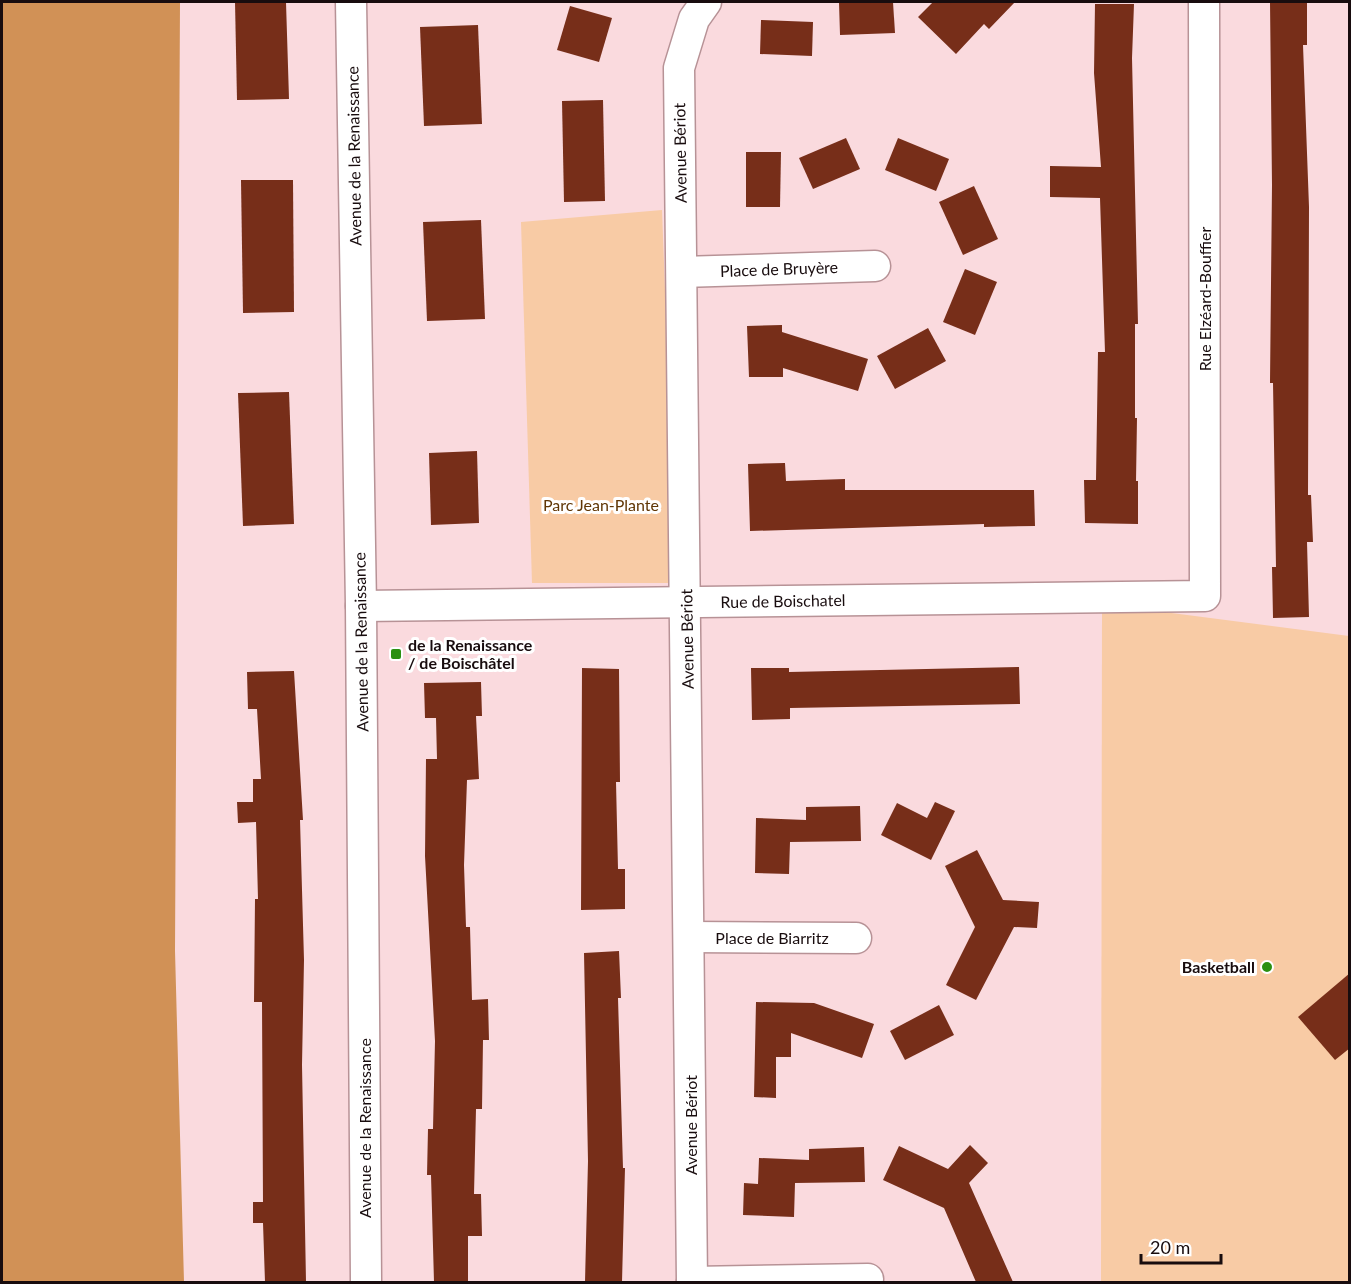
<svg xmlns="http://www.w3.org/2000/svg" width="1351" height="1284" font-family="Lato,sans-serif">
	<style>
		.green { fill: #f8cba5 }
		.forest { fill: #d19156 }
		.building { fill: #772e19 }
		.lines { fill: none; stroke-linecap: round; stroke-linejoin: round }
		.minor-casing { stroke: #b79296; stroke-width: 33 }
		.minor { stroke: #fff; stroke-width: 30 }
		.poi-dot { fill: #2b9011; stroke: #fff; stroke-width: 2 }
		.labels { text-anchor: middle; stroke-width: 6; stroke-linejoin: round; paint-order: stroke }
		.street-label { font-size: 16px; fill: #180c0e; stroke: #fff }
		.park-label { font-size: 16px; fill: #603605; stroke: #fff }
		.poi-label { font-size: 16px; font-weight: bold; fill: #180c0e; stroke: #fff; text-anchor: start }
	</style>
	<rect width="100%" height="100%" fill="#fadade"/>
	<g class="green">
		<polygon points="662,210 676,583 532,583 521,222"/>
		<polygon points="1102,604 1349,636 1349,1282 1101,1282"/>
	</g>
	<polygon class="forest" points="2,2 180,2 175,951 184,1282 2,1282"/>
	<g class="building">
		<polygon points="235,2 286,2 289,99 237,100"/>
		<polygon points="839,2 893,2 895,33 840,35"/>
		<polygon points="933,2 1015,2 989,29 984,24 956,54 918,17"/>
		<polygon points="1270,2 1307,2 1307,45 1303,45 1309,207 1308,495 1311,495 1313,542 1307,542 1309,617 1273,618 1272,567 1276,567 1273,383 1270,383 1272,185"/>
		<polygon points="1095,4 1134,4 1132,58 1138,324 1135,324 1135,418 1137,418 1136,481 1138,481 1138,524 1085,523 1084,480 1096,480 1098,352 1105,352 1100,198 1050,197 1050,166 1101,167 1094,73"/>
		<polygon points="570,6 612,18 599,62 557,50"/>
		<polygon points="761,20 813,22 812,56 760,54"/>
		<polygon points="478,25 482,124 424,126 420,27"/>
		<polygon points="603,100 605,201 564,202 562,101"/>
		<polygon points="846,138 860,169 813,189 799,158"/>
		<polygon points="898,138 949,159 936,191 885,170"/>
		<polygon points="746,152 781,152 780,207 746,207"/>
		<polygon points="241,180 293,180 294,312 243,313"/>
		<polygon points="974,186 998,239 963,255 939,202"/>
		<polygon points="481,220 485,319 427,321 423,222"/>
		<polygon points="965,269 997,282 975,335 943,322"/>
		<polygon points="782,325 782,332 868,359 858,391 783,368 783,377 749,377 747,326"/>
		<polygon points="928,328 946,361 895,389 877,356"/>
		<polygon points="289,392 294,524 243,526 238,393"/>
		<polygon points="477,451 479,523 431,525 429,453"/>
		<polygon points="785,463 786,481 845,479 845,490 1034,490 1035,526 984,527 984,524 750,531 748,464"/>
		<polygon points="1019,667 1020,704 790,708 790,719 752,720 751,668 789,668 789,672"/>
		<polygon points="582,668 619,669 620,782 616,782 618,869 625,869 625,909 581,910"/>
		<polygon points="294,671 303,820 300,820 304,960 302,1065 306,1282 265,1282 263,1223 253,1223 253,1202 263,1202 262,1002 254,1002 255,899 258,899 256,822 238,823 237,802 253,802 253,779 261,779 257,709 248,709 247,672"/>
		<polygon points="481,682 482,716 476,716 479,779 467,780 464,865 466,927 470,927 472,1000 488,999 489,1040 483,1040 482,1109 476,1109 474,1194 481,1194 482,1236 468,1236 468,1282 434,1282 431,1175 427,1175 428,1129 433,1129 435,1041 425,856 426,759 437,759 436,718 425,718 424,683"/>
		<polygon points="935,802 955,811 931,860 881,835 897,803 927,818"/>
		<polygon points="860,806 861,841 790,842 789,874 755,873 756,818 806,820 806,807"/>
		<polygon points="977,850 1003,900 1039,902 1037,928 1014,927 976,1000 946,985 975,927 945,866"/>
		<polygon points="619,951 621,998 618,998 623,1168 625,1168 622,1282 585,1282 588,1161 584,953"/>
		<polygon points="1350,973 1350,1048 1335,1060 1298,1017"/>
		<polygon points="756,1002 814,1003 874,1024 862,1058 791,1033 791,1057 776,1057 776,1098 754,1097"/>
		<polygon points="939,1005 954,1035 905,1060 890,1031"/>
		<polygon points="970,1145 988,1163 969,1183 1013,1282 976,1282 944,1208 883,1180 899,1146 948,1169"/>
		<polygon points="864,1147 865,1182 795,1183 794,1217 743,1215 744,1183 758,1184 759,1158 809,1160 809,1149"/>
	</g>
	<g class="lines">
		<g class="minor-casing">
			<g id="minor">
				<polyline points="351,2 361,606 366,1282"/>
				<polyline points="682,272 875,266"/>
				<polyline points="361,606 1205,596 1204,2"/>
				<polyline points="689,937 856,938"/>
				<polyline points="692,1282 679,68 694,19 706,2"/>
				<polyline points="692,1282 868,1279"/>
			</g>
		</g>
		<use href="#minor" class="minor"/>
	</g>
	<g class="poi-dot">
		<rect x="390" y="648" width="12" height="12" rx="3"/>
		<circle cx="1267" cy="967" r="6"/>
	</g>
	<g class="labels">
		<g class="street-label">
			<text transform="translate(680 153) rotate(-91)" y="6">Avenue Bériot</text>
			<text transform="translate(354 156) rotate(-91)" y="6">Avenue de la Renaissance</text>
			<text transform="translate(779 269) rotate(-2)" y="6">Place de Bruyère</text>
			<text transform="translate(1205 299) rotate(-90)" y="6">Rue Elzéard-Bouffier</text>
			<text transform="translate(783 601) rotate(-1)" y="6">Rue de Boischatel</text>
			<text transform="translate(687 639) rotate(-91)" y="6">Avenue Bériot</text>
			<text transform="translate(361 642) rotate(-91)" y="6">Avenue de la Renaissance</text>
			<text x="772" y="944">Place de Biarritz</text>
			<text transform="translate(691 1125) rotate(-90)" y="6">Avenue Bériot</text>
			<text transform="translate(365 1128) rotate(-90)" y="6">Avenue de la Renaissance</text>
		</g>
		<g class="park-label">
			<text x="601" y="511">Parc Jean-Plante</text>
		</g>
		<g class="poi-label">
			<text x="408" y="651">de la Renaissance<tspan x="408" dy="18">/ de Boischâtel</tspan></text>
			<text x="1255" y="973" text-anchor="end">Basketball</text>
		</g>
	</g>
	<rect width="1351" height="1284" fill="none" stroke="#180c0e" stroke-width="6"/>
	<path d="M1141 1254v9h80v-9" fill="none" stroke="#180c0e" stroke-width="3"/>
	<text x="1150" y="1254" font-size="18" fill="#180c0e" stroke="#ffffff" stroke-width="4.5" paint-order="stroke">20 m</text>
</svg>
